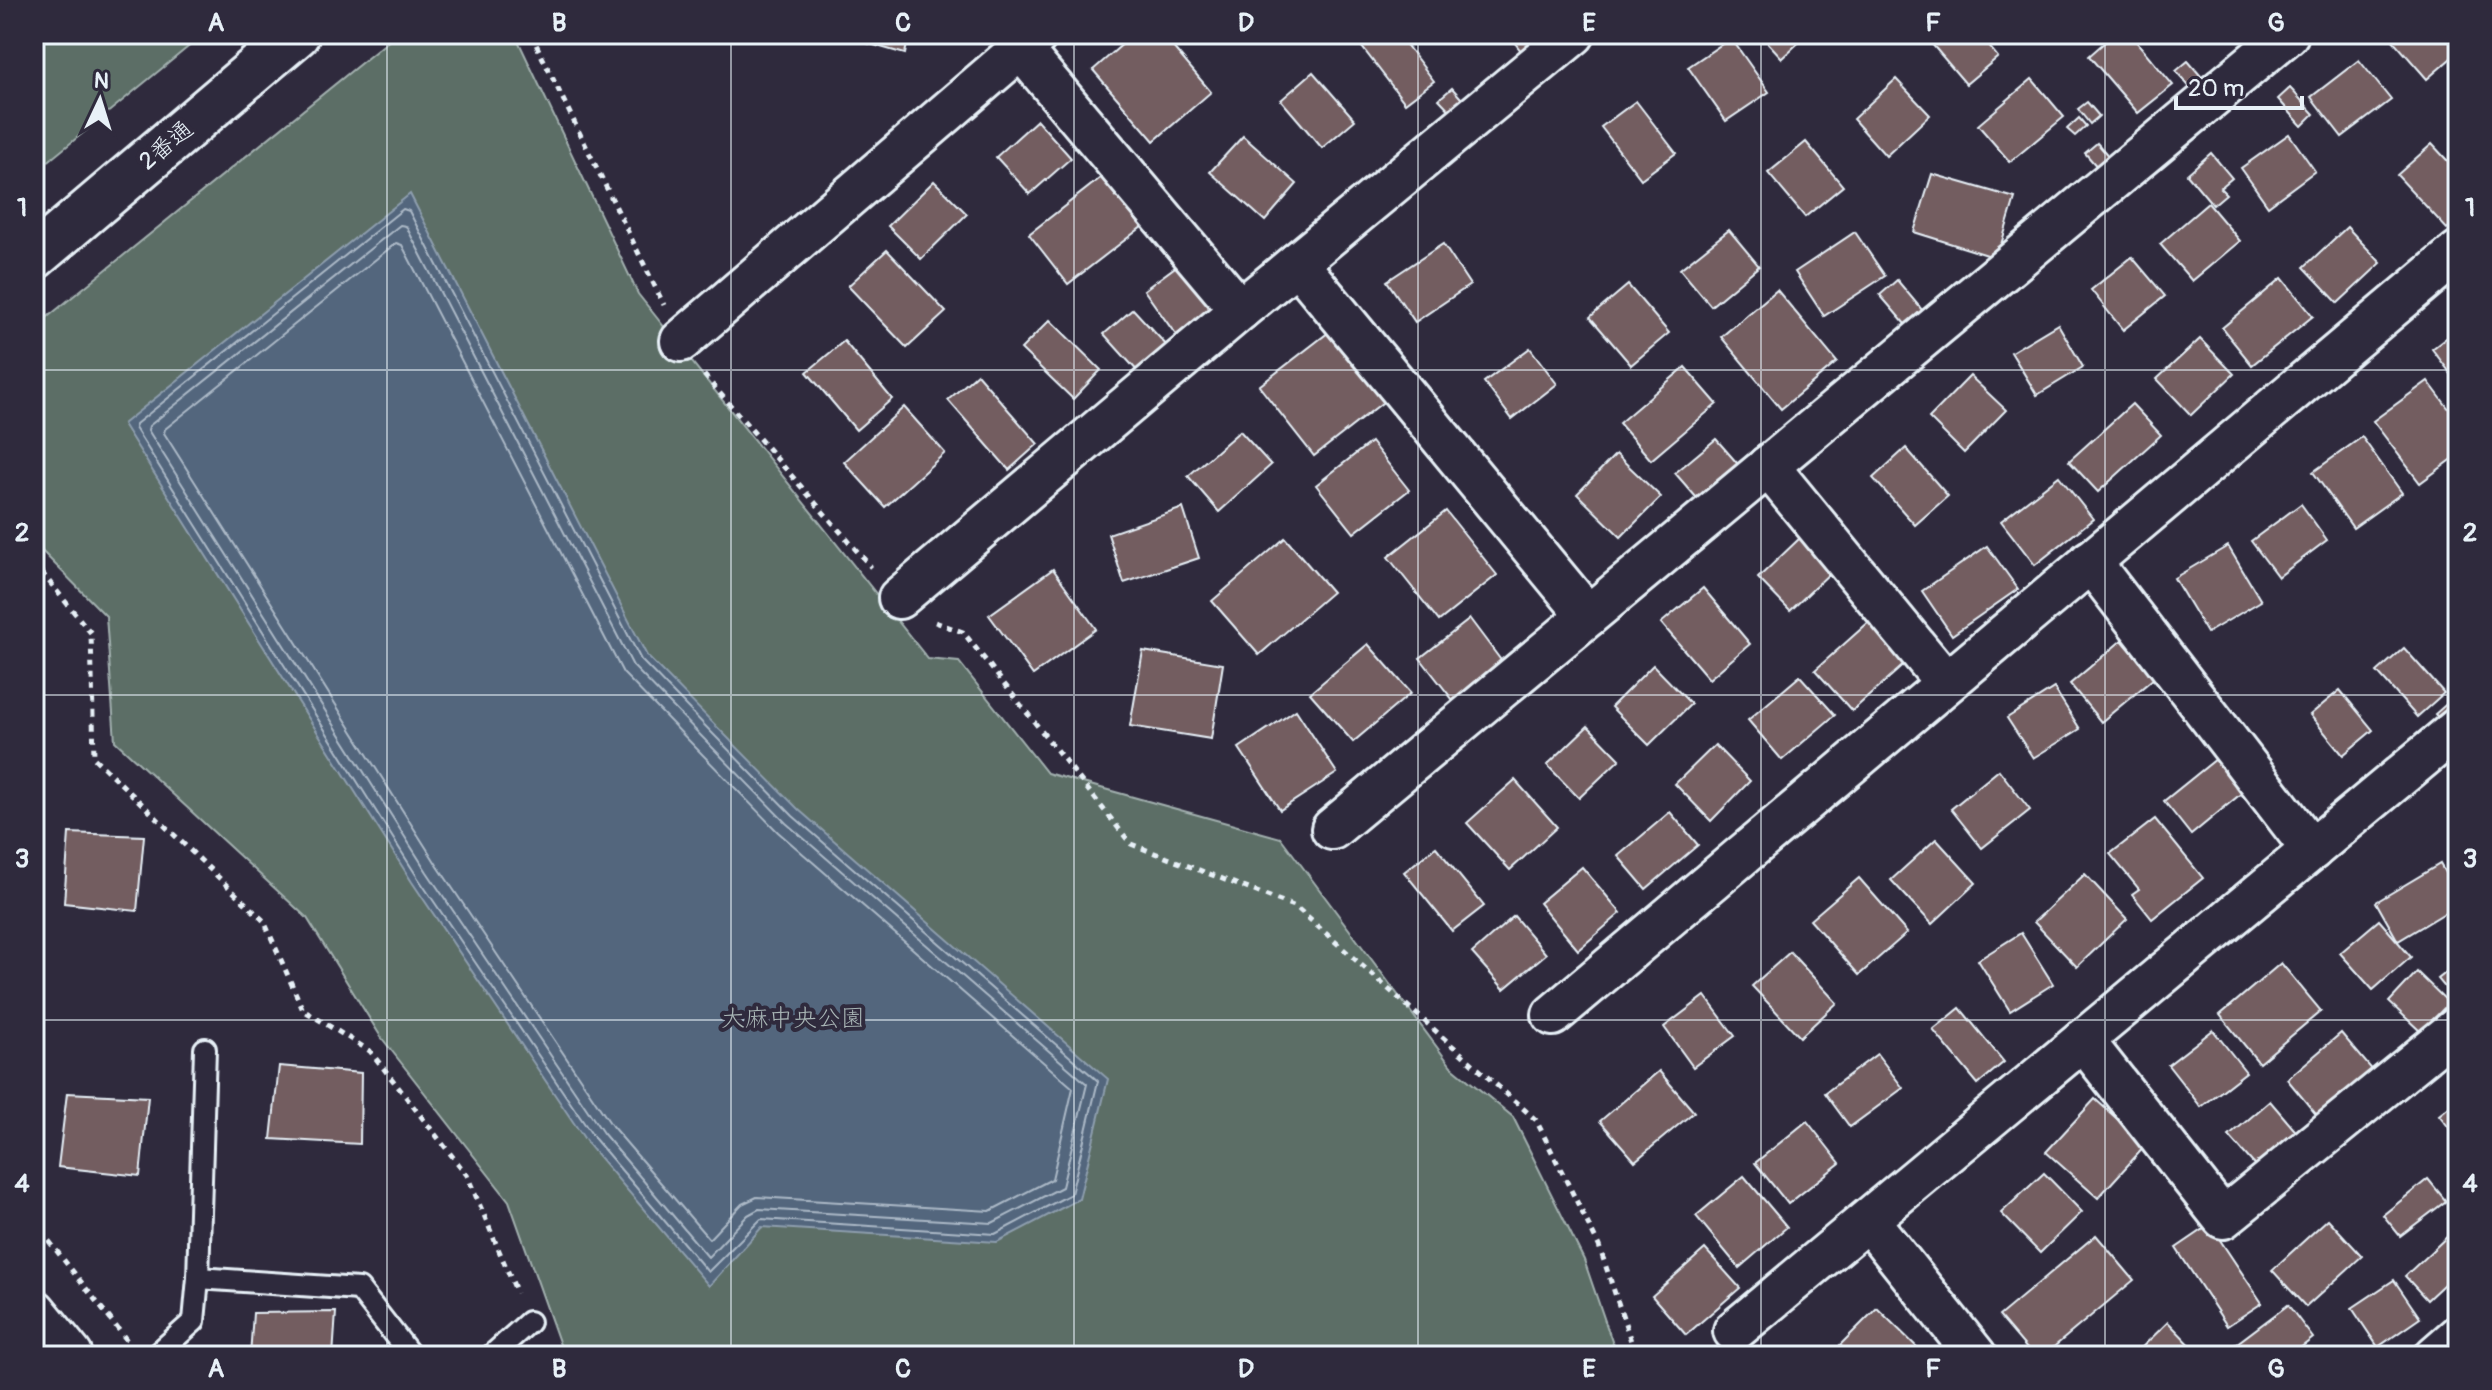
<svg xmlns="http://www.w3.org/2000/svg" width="2492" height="1390" font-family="Pangolin,'Klee One',sans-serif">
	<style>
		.green { fill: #5c6e66; stroke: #a2b0af; stroke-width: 2 }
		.water { fill: #52667d; stroke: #8e9eae; stroke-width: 2 }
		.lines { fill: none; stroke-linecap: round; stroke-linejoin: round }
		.shore { stroke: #acb9c7; stroke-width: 2 }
		.building { fill: #735d61; stroke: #e8f1f8; stroke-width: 2 }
		.lane-casing { stroke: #e8f1f8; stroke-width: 26 }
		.street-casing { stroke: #e8f1f8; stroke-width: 46 }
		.secondary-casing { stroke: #e8f1f8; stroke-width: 50 }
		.path { stroke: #e8f1f8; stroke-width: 5; stroke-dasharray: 6 6; stroke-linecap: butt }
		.lane { stroke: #2f2a3d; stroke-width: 20 }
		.street { stroke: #2f2a3d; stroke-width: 40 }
		.secondary { stroke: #2f2a3d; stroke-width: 44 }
		.grid { fill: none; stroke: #e8f1f8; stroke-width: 2; stroke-opacity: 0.55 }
		.labels { text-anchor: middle; stroke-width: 8; stroke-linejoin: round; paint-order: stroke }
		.street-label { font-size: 24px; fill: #e8f1f8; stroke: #2f2a3d }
		.park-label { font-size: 24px; fill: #a9b6b6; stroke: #2f2a3d }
		.neatline { fill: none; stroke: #e8f1f8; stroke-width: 3 }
		.grid-label { font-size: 26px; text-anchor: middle; font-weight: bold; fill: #e8f1f8 }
	</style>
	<rect width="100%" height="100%" fill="#2f2a3d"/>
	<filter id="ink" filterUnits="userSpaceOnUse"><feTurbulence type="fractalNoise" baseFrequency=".0125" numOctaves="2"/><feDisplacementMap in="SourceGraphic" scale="16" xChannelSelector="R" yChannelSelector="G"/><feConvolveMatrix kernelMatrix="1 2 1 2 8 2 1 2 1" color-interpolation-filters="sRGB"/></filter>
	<g filter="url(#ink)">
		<g class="green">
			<polygon points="34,34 204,34 34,173"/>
			<polygon points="397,34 515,34 638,294 928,659 959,662 1047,773 1281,838 1451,1066 1513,1117 1584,1260 1617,1356 564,1356 509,1201 381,1037 307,918 115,741 106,616 34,543 34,328"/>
		</g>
		<polygon class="water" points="410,194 647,656 799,810 1108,1079 1079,1199 997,1242 762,1227 709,1286 588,1144 412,882 123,424"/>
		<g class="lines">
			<g class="shore">
				<polygon points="403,209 409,211 641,660 793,816 1098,1081 1071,1194 995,1234 761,1219 708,1272 595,1139 418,878 135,428 136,424"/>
				<polygon points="400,225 406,226 633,666 786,823 1087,1084 1062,1187 992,1223 759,1209 748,1215 708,1257 603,1133 427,872 148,430 149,426"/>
				<polygon points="396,243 402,245 623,673 778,832 1073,1088 1052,1179 990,1211 757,1197 742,1204 709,1239 612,1126 437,865 164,433 165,429"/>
			</g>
		</g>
		<g class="building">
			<polygon points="835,34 909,34 905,54"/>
			<polygon points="1134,34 1162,34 1211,92 1154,141 1093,70"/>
			<polygon points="1352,34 1398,34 1434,81 1405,103"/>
			<polygon points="1508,34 1524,34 1538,53 1528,60"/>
			<polygon points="1760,34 1808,34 1782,58"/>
			<polygon points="1927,34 1979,34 1998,57 1966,84 1925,36"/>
			<polygon points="2114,34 2130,34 2173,85 2138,113 2089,56"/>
			<polygon points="2396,34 2458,34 2458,52 2427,79 2391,38"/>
			<polygon points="1731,38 1769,92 1726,121 1688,67"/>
			<polygon points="2359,60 2391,100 2342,137 2311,97"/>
			<polygon points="2188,61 2211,88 2199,98 2176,71"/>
			<polygon points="1313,72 1355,120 1322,148 1281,100"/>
			<polygon points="1896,79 1930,115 1886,156 1853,119"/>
			<polygon points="2032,79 2064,117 2010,162 1978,125"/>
			<polygon points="1452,88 1469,107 1457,118 1439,99"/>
			<polygon points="2290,88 2314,114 2302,126 2278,99"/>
			<polygon points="1636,101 1676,153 1641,179 1601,127"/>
			<polygon points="2087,102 2099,116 2090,124 2078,109"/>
			<polygon points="2079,118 2086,126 2075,136 2067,129"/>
			<polygon points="1037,120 1071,158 1030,194 996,157"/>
			<polygon points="2289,134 2315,171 2268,206 2241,168"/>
			<polygon points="1243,136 1297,184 1265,221 1210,172"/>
			<polygon points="1806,142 1843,186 1805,217 1768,173"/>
			<polygon points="2097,143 2111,159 2099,169 2085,153"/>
			<polygon points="2432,144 2458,172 2458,220 2447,229 2397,175"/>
			<polygon points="2211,153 2232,178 2220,188 2226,194 2213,205 2187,174"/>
			<polygon points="1932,174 2015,198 1997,258 1914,232"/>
			<polygon points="1103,176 1143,226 1068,284 1029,234"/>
			<polygon points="934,181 967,214 921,259 888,226"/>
			<polygon points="2208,203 2240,241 2192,281 2160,244"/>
			<polygon points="2347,227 2381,263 2338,303 2304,267"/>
			<polygon points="1729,230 1759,266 1711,306 1680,269"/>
			<polygon points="1855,232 1885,276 1824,316 1795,272"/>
			<polygon points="1443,244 1470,285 1415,322 1387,281"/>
			<polygon points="887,250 946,312 907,348 848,286"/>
			<polygon points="2132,257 2165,296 2123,330 2091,290"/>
			<polygon points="1182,262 1215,307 1176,335 1144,290"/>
			<polygon points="2282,278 2313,316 2252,365 2222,328"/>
			<polygon points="1897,280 1928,317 1911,331 1880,295"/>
			<polygon points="1628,285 1669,333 1631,365 1590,317"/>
			<polygon points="1777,290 1837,362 1781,409 1721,337"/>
			<polygon points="1133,309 1169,348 1140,374 1104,334"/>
			<polygon points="1050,320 1101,370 1073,399 1021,349"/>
			<polygon points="2058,324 2083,367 2037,395 2011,352"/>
			<polygon points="1333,329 1387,399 1314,456 1259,386"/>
			<polygon points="2458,329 2458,383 2432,349"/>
			<polygon points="2200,339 2234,374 2191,415 2157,379"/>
			<polygon points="844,341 892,399 856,430 807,372"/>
			<polygon points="1530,348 1557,384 1512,419 1484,382"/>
			<polygon points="1685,367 1717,404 1651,460 1619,423"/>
			<polygon points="977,374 1038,444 1009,470 948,400"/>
			<polygon points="1970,376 2006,410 1964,453 1929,418"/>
			<polygon points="2428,381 2458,421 2458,455 2420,483 2373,421"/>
			<polygon points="2132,404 2161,435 2098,492 2069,461"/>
			<polygon points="904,407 945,453 885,507 844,462"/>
			<polygon points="1240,431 1271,465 1219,512 1188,476"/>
			<polygon points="2362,437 2402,493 2353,528 2313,472"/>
			<polygon points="1716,439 1744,471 1703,505 1675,473"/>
			<polygon points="1371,442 1409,490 1354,533 1316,485"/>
			<polygon points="1906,448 1948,496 1915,525 1873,478"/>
			<polygon points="1616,454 1661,497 1621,537 1577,494"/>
			<polygon points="2059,476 2093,519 2035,565 2001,521"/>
			<polygon points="2301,504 2327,540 2278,577 2251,541"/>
			<polygon points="1183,508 1199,558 1124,583 1108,534"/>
			<polygon points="1446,511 1497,575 1439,621 1388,557"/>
			<polygon points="1285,538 1332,592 1259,655 1212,601"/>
			<polygon points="1800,538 1832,571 1790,611 1758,578"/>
			<polygon points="1987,546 2018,589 1952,635 1922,591"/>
			<polygon points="2228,546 2261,601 2207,633 2174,578"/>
			<polygon points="1053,569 1096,629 1033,675 989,615"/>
			<polygon points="1703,588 1750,644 1709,679 1661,623"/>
			<polygon points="1470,619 1509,671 1460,709 1420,658"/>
			<polygon points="1870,621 1907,662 1852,711 1815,670"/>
			<polygon points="2122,640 2154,678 2101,722 2070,684"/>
			<polygon points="1368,644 1411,693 1353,742 1310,693"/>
			<polygon points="2404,648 2444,693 2417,717 2377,672"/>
			<polygon points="1143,651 1223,664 1211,739 1130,726"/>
			<polygon points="1653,665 1691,704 1649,745 1611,707"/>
			<polygon points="1800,676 1835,715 1782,760 1748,720"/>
			<polygon points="2054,688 2080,729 2033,758 2007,718"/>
			<polygon points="2340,690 2373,730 2343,755 2310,715"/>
			<polygon points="2458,694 2458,719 2447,728 2435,714"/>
			<polygon points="1296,710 1337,773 1280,810 1239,748"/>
			<polygon points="1588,726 1620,759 1579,798 1547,765"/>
			<polygon points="1715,745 1750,781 1711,821 1675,784"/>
			<polygon points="2216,759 2243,792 2191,835 2164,801"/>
			<polygon points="1999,770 2030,810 1982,848 1951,809"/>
			<polygon points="1515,780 1557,827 1510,870 1467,823"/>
			<polygon points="1670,812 1698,845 1646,889 1618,856"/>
			<polygon points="2155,819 2203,878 2152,919 2132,894 2139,889 2110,854"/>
			<polygon points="69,833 144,836 137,911 64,903"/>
			<polygon points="1936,839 1976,883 1932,924 1891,880"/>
			<polygon points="1436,847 1484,906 1452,931 1404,872"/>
			<polygon points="2440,864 2458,895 2458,905 2398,941 2376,902"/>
			<polygon points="1582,867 1621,913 1578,950 1539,903"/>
			<polygon points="2085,874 2127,919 2077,967 2034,922"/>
			<polygon points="1859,878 1907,933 1859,975 1810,920"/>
			<polygon points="1514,916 1546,954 1504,989 1472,953"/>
			<polygon points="2379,920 2411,957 2373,990 2340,953"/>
			<polygon points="2021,933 2053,984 2010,1011 1978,960"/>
			<polygon points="1790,952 1837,1003 1800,1037 1752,986"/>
			<polygon points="2281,963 2321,1011 2259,1063 2220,1015"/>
			<polygon points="2458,963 2458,1003 2438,979"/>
			<polygon points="2417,972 2449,1003 2421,1032 2389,1002"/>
			<polygon points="1705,996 1735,1036 1693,1067 1664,1027"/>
			<polygon points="1960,1008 2004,1062 1978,1084 1933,1030"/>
			<polygon points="2213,1030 2246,1072 2201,1107 2168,1065"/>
			<polygon points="2341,1033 2375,1073 2319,1118 2287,1079"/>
			<polygon points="1877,1054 1903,1088 1850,1127 1825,1093"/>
			<polygon points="279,1066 361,1073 360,1144 271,1139"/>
			<polygon points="1659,1071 1694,1112 1635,1161 1600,1121"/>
			<polygon points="67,1093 148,1097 140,1176 58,1167"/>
			<polygon points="2095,1099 2146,1145 2098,1198 2046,1152"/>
			<polygon points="2458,1100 2458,1139 2439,1115"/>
			<polygon points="2270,1101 2299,1135 2259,1170 2229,1136"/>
			<polygon points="1807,1121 1840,1163 1788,1204 1755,1163"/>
			<polygon points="2044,1173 2082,1212 2040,1253 2001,1213"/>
			<polygon points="1744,1176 1787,1227 1739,1268 1696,1216"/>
			<polygon points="2428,1179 2446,1201 2400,1236 2383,1215"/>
			<polygon points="2328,1219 2362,1256 2306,1307 2272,1270"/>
			<polygon points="2210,1225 2262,1303 2227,1326 2176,1248"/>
			<polygon points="2450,1234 2458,1243 2458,1271 2427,1300 2405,1276"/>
			<polygon points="2096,1235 2134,1280 2043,1356 2033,1356 1999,1316"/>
			<polygon points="1705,1249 1740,1288 1686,1335 1652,1296"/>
			<polygon points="2394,1280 2420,1318 2378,1347 2352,1308"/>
			<polygon points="2288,1305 2313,1338 2290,1356 2239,1356 2232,1347"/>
			<polygon points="1877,1308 1926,1356 1851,1356 1840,1345"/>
			<polygon points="336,1312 333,1356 250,1356 253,1313"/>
			<polygon points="2168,1322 2201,1356 2133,1356"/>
		</g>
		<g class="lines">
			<g class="lane-casing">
				<g id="lane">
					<polyline points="198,1278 359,1289 411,1356"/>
					<polyline points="155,1356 194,1321 198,1278 205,1049"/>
					<polyline points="491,1356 529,1322"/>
				</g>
			</g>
			<g class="street-casing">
				<g id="street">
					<polyline points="1021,49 1240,310"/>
					<polyline points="1297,263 1588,616"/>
					<polyline points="681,341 1038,34"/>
					<polyline points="1768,466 1946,683"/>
					<polyline points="2090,561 2312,850"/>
					<polyline points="899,598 1240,310 1574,34"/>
					<polyline points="1332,829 2288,34"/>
					<polyline points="1553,1015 2458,252"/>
					<polyline points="2083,1040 2223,1218 2458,1027"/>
					<polyline points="1868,1220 1976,1356"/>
					<polyline points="1734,1331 2458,728"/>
					<polyline points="2435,1356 2458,1336"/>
				</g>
			</g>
			<g class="secondary-casing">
				<g id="secondary">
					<polyline points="34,257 297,34"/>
					<polyline points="34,1312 70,1356"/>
				</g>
			</g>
			<g class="path">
				<polyline points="531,34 664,305"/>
				<polyline points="704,375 871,567"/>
				<polyline points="34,563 91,633 94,758 264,921 303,1010 370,1051 467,1175 517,1293"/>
				<polyline points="935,622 963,632 1131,844 1296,907 1536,1120 1599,1246 1636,1356"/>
				<polyline points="34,1222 129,1343"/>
			</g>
			<use href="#lane" class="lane"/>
			<use href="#street" class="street"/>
			<use href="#secondary" class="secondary"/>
		</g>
	</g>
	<path class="grid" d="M387 34V1356M731 34V1356M1074 34V1356M1418 34V1356M1761 34V1356M2105 34V1356M34 370H2458M34 695H2458M34 1020H2458"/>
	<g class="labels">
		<g class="street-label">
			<text transform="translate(166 145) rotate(-40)" y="8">2番通</text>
		</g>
		<g class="park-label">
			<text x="793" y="1026">大麻中央公園</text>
		</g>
	</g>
	<rect width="2492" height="1390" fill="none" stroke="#2f2a3d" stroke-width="88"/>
	<g transform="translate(100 100) rotate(4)" stroke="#2f2a3d" stroke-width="6" paint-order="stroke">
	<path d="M0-6L14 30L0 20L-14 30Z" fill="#e8f1f8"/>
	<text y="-12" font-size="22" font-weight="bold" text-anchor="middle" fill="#e8f1f8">N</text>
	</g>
	<path d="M2176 96v12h126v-12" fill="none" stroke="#e8f1f8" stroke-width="4"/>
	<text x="2188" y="96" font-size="24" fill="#e8f1f8" stroke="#2f2a3d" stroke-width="6" paint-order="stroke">20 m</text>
	<rect x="44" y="44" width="2404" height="1302" class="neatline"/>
	<g class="grid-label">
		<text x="216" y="31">A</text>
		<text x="559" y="31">B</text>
		<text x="903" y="31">C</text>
		<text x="1246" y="31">D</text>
		<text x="1589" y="31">E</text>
		<text x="1933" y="31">F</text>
		<text x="2276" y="31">G</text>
		<text x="22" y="216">1</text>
		<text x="2470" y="216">1</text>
		<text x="22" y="541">2</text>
		<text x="2470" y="541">2</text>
		<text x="22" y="867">3</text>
		<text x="2470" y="867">3</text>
		<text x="22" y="1192">4</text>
		<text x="2470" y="1192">4</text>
		<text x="216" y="1377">A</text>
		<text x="559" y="1377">B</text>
		<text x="903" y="1377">C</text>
		<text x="1246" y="1377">D</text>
		<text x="1589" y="1377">E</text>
		<text x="1933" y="1377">F</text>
		<text x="2276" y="1377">G</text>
	</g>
</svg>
